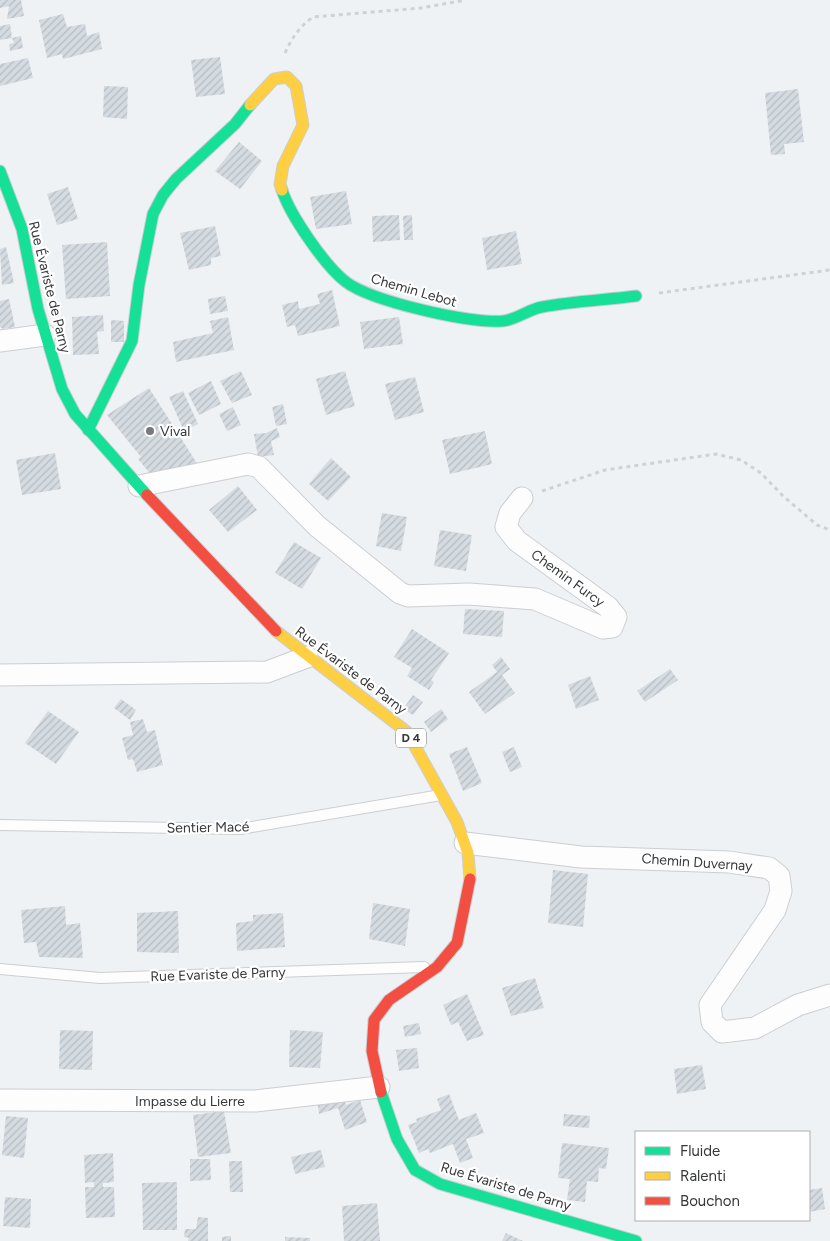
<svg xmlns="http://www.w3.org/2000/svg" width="830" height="1241" font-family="Figtree,sans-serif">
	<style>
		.building { fill: url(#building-hatch) }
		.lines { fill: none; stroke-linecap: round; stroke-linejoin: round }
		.lane-casing { stroke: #ccced1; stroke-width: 12 }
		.street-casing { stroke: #ccced1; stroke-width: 23 }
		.fast-casing { stroke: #ccced1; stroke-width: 13 }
		.slow-casing { stroke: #ccced1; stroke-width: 13 }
		.jam-casing { stroke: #ccced1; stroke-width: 13 }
		.path { stroke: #d0d2d2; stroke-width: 3; stroke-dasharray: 4 4; stroke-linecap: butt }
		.lane { stroke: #fdfdfe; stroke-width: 10 }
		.street { stroke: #fdfdfe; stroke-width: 21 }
		.fast { stroke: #16e098; stroke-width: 11 }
		.slow { stroke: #ffcf43; stroke-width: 11 }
		.jam { stroke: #f24e42; stroke-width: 11 }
		.poi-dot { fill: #76787b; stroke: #fff; stroke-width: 2 }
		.labels { text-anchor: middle; stroke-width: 4.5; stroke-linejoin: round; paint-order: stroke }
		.shield { fill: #fff; stroke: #727374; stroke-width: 1 }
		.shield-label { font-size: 12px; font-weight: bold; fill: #353739 }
		.street-label { font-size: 14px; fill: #353739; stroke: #fff }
		.poi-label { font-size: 14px; fill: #353739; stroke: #fff; text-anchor: start }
	</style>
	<defs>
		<pattern id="building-hatch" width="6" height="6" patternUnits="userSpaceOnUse" patternTransform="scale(1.25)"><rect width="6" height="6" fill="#d4dbe1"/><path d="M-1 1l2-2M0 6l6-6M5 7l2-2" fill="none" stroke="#b7bdc2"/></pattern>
	</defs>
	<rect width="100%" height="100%" fill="#eff2f5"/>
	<g class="building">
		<polygon points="0,0 21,0 24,16 7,19 9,6 0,8"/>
		<polygon points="63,14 67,27 85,24 87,36 99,32 102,49 63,59 62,54 47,58 39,20"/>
		<polygon points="10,24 12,38 0,40 0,26"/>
		<polygon points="21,36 23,48 10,51 9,44 14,43 12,38"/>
		<polygon points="220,57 225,94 196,97 191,60"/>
		<polygon points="28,58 33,78 0,86 0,64"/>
		<polygon points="104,86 128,87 127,119 103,117"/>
		<polygon points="798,89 804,142 784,144 785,154 771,155 765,93"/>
		<polygon points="239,142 262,161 240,189 215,171"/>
		<polygon points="68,187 78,219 57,225 47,194"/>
		<polygon points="346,191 352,224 316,229 310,197"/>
		<polygon points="399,215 400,240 373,242 372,216"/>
		<polygon points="412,215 413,240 404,240 403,216"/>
		<polygon points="215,226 221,256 211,258 211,265 189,270 180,233"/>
		<polygon points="516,231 522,264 487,270 482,238"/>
		<polygon points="107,242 110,296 66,299 62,245"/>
		<polygon points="6,247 14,283 2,285 0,249"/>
		<polygon points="332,290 340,326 298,336 295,325 287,327 282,305 298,301 299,309 320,304 317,294"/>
		<polygon points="225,296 228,311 210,314 208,299"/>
		<polygon points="9,299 15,327 3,329 0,327 0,301"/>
		<polygon points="103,315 104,331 97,332 99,354 73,355 72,317"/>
		<polygon points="228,317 234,350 176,362 173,342 213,333 210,321"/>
		<polygon points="399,317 403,344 364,349 360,322"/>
		<polygon points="111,320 124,321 124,342 111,342"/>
		<polygon points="241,371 252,395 232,403 220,381"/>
		<polygon points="345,371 355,406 326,415 316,379"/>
		<polygon points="415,377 424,412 395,420 385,384"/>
		<polygon points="211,381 221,404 199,415 188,393"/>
		<polygon points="149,388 200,468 153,477 138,459 141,457 107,415"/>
		<polygon points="183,391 198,424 184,431 169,397"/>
		<polygon points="283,404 287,424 276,426 272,407"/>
		<polygon points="233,407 241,425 227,431 219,414"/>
		<polygon points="277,428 280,437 271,441 274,455 258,457 254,434 266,433"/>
		<polygon points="485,431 492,464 450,474 442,440"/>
		<polygon points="55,453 61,489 22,495 16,460"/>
		<polygon points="331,458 351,477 328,501 309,484"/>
		<polygon points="238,486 257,510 228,532 209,510"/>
		<polygon points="382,513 407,517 401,551 376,546"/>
		<polygon points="440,530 472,535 466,571 434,566"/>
		<polygon points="294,542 321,558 302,589 275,573"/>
		<polygon points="465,609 504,611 502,637 463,634"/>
		<polygon points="412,629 449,653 431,680 434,682 429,690 407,676 412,668 394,657"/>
		<polygon points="501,657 510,669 502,675 515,693 485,714 469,692 497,672 492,665"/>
		<polygon points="670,669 678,680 645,702 637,691"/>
		<polygon points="590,676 599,700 576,709 568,685"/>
		<polygon points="413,695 423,702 413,715 403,709"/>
		<polygon points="121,699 136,710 130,720 114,708"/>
		<polygon points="441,709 448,719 431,732 424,722"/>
		<polygon points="48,711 79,732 56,764 25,743"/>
		<polygon points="143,719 147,732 155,730 163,765 137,772 133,759 128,760 122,738 133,735 130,722"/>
		<polygon points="467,747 482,783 463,791 449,754"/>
		<polygon points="514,747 522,767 510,772 502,752"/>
		<polygon points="553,870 588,874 583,927 548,923"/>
		<polygon points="373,903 410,909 405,946 369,939"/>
		<polygon points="65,906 66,925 80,923 83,958 39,957 36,942 24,943 21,910"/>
		<polygon points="178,911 179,953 137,952 137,913"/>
		<polygon points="283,913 285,947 237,951 236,923 253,921 253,915"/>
		<polygon points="535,978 544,1008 511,1016 502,988"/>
		<polygon points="467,994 484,1035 467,1041 458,1022 451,1025 443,1005"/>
		<polygon points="419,1023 421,1034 405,1037 403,1026"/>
		<polygon points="60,1030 93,1031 92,1070 59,1069"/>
		<polygon points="290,1030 323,1032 320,1068 289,1067"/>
		<polygon points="417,1048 419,1068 399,1071 396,1050"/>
		<polygon points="702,1065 706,1089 677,1094 674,1069"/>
		<polygon points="342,1094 346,1105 360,1100 367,1122 345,1130 338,1108 319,1114 317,1099"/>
		<polygon points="449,1094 459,1120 476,1113 484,1133 466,1139 473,1158 460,1163 453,1144 430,1153 428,1149 419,1153 408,1125 417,1122 416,1119 441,1110 437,1099"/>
		<polygon points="224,1111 231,1153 198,1157 193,1115"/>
		<polygon points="564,1114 590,1116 589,1128 563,1126"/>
		<polygon points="6,1116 28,1118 24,1158 2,1155"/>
		<polygon points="562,1143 609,1148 606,1169 599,1168 598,1182 587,1181 585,1202 567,1200 570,1179 558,1178"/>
		<polygon points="321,1150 325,1167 295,1174 291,1157"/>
		<polygon points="113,1153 114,1182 103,1183 103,1187 114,1187 115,1217 86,1218 85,1187 94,1187 94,1182 85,1183 84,1155"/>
		<polygon points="190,1159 210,1159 211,1180 190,1181"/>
		<polygon points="229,1161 242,1161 243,1192 230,1192"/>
		<polygon points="177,1182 177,1230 143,1230 142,1183"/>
		<polygon points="822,1188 825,1209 809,1212 809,1190"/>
		<polygon points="5,1197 31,1199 30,1228 3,1226"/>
		<polygon points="377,1203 380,1241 344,1241 342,1206"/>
		<polygon points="198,1217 208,1218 208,1241 188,1241 189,1238 184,1237 185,1229 196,1229"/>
		<polygon points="506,1233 523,1241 502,1241"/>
		<polygon points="231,1236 231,1241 222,1241 222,1237"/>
		<polygon points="285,1237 310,1238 310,1241 285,1241"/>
	</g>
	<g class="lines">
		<g class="lane-casing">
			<g id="lane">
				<polyline points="0,825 240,829 441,795"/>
				<polyline points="0,969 100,978 424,967"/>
			</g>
		</g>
		<g class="street-casing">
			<g id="street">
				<polyline points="0,341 45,335"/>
				<polyline points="139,486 248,464 259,467 317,526 400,593 408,596 469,594 535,599 603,628 612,627 616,617 608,607 517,541 506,527 510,513 522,498"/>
				<polyline points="0,675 267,672 307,657"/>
				<polyline points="465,843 581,857 729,862 769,868 779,876 781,891 775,910 710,1005 712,1022 722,1032 755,1028 798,1005 830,995"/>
				<polyline points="0,1100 255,1101 379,1087"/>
			</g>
		</g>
		<g class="fast-casing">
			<g id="fast">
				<polyline points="0,171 22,229 38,309 62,389 75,414 147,495"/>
				<path d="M282 190C290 215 325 266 346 282 371 301 470 324 503 321 516 320 529 309 542 307 573 301 605 300 636 296"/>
				<polyline points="88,430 132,341 139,285 153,214 163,195 176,179 235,124 250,105"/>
				<polyline points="381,1092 397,1139 415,1170 440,1184 636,1241"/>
			</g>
		</g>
		<g class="slow-casing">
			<g id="slow">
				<polyline points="250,105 274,79 287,77 296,86 303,125 283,166 280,184 282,190"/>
				<polyline points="276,631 407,732 457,822 468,853 470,879"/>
			</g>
		</g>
		<g class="jam-casing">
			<g id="jam">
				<polyline points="147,495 276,631"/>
				<polyline points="381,1092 372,1051 374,1020 389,1000 437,967 457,943 470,879"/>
			</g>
		</g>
		<g class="path">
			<path d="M285 53C292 38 299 27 313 17L421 8 466 0"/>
			<polyline points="659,293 830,270"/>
			<polyline points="542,491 605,470 716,454 741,460 761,473 782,495 817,525 830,530"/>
		</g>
		<use href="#lane" class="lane"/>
		<use href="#street" class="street"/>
		<use href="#fast" class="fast"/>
		<use href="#slow" class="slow"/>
		<use href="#jam" class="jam"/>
	</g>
	<circle class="poi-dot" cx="150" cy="431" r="5"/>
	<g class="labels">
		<rect class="shield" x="396" y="728.5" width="30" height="19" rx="4"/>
		<g class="shield-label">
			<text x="411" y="742">D 4</text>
		</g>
		<g class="street-label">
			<text transform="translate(50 287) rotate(76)" y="5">Rue Évariste de Parny</text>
			<text transform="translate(414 290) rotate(16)" y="5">Chemin Lebot</text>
			<text transform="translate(568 578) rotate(36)" y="5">Chemin Furcy</text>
			<text transform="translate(351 670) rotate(37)" y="5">Rue Évariste de Parny</text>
			<text transform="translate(208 827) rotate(-1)" y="5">Sentier Macé</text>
			<text transform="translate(697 862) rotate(4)" y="5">Chemin Duvernay</text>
			<text transform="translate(218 974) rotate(-2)" y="5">Rue Evariste de Parny</text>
			<text x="190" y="1106">Impasse du Lierre</text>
			<text transform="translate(506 1186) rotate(17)" y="5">Rue Évariste de Parny</text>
		</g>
		<g class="poi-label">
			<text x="160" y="436">Vival</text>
		</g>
	</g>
	<rect x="635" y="1131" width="175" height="90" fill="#ffffff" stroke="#aeafb0"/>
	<rect x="645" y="1147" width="25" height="8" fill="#16e098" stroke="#aeafb0"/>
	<text x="680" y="1156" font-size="15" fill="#353739">Fluide</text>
	<rect x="645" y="1172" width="25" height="8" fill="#ffcf43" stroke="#aeafb0"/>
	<text x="680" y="1181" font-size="15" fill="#353739">Ralenti</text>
	<rect x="645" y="1197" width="25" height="8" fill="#f24e42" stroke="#aeafb0"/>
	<text x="680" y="1206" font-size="15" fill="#353739">Bouchon</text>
</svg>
